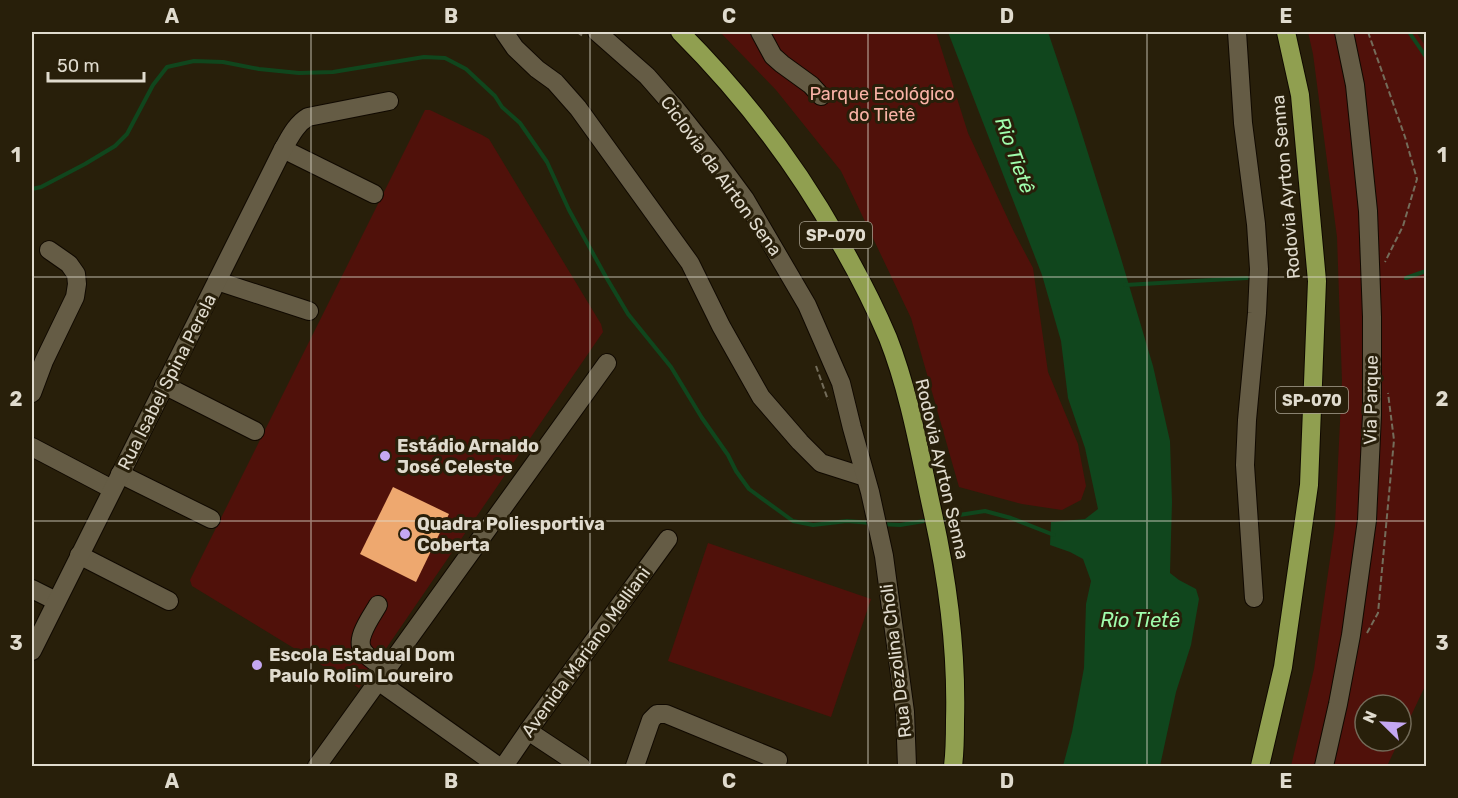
<svg xmlns="http://www.w3.org/2000/svg" width="1458" height="798" font-family="Rubik,sans-serif">
	<style>
		.green { fill: #50110a }
		.water { fill: #10461d }
		.lines { fill: none; stroke-linecap: round; stroke-linejoin: round }
		.stream { stroke: #10461d; stroke-width: 4 }
		.building { fill: #eea86f }
		.minor-casing { stroke: #100900; stroke-width: 20 }
		.highway-casing { stroke: #100900; stroke-width: 20 }
		.path { stroke: #746d5b; stroke-width: 2; stroke-dasharray: 6 3; stroke-linecap: butt }
		.minor { stroke: #655c45; stroke-width: 18 }
		.highway { stroke: #909f50; stroke-width: 18 }
		.grid { fill: none; stroke: #e0dbce; stroke-width: 1.5; stroke-opacity: 0.55 }
		.poi-dot { fill: #c4a7f1; stroke: #281f0a; stroke-width: 2 }
		.labels { text-anchor: middle; stroke-width: 6; stroke-linejoin: round; paint-order: stroke }
		.shield { fill: #281f0a; stroke: #a9a393; stroke-width: 1.5 }
		.shield-label { font-size: 16px; font-weight: bold; fill: #e0dbce }
		.park-label { font-size: 18px; fill: #fab3a7; stroke: #281f0a }
		.street-label { font-size: 18px; fill: #e0dbce; stroke: #281f0a }
		.poi-label { font-size: 18px; font-weight: bold; fill: #e0dbce; stroke: #281f0a; text-anchor: start }
		.water-label { font-size: 20px; font-style: italic; fill: #a0fdad; stroke: #281f0a }
		.neatline { fill: none; stroke: #e0dbce; stroke-width: 2 }
		.grid-label { font-size: 20px; text-anchor: middle; font-weight: bold; fill: #e0dbce }
	</style>
	<rect width="100%" height="100%" fill="#281f0a"/>
	<g class="green">
		<polygon points="720,32 936,32 968,133 1014,232 1033,268 1048,372 1078,444 1086,486 1081,500 1062,510 1022,504 959,487 911,318 841,171 776,90"/>
		<polygon points="1308,32 1416,32 1426,47 1426,684 1401,737 1401,705 1365,705 1365,741 1399,741 1387,766 1291,766 1314,669 1335,525 1342,381 1337,237 1313,54"/>
		<polygon points="425,110 430,110 482,135 489,139 601,324 603,332 359,688 192,586 190,580"/>
		<polygon points="708,543 871,599 831,717 668,661"/>
	</g>
	<polygon class="water" points="948,32 1048,32 1076,115 1120,255 1153,366 1170,441 1172,502 1170,573 1179,580 1196,589 1199,599 1191,645 1176,692 1160,766 1063,766 1072,732 1084,668 1086,604 1091,581 1083,559 1070,552 1050,545 1051,522 1085,519 1098,509 1085,448 1068,398 1061,341 1042,275"/>
	<g class="lines">
		<g class="stream">
			<polyline points="1409,32 1426,57"/>
			<polyline points="32,189 41,187 85,164 115,146 127,134 153,85 167,67 194,61 223,62 259,69 299,73 333,72 424,57 445,58 466,69 495,96 502,107 520,123 547,162 569,210 606,277 628,314 671,367 702,418 728,455 736,471 749,489 793,521 813,525 847,521 871,523"/>
			<polyline points="1406,278 1426,271"/>
			<polyline points="1125,285 1247,278"/>
			<polyline points="940,518 985,511 1011,518 1054,535"/>
			<polyline points="881,524 900,525 930,520"/>
		</g>
	</g>
	<polygon class="building" points="393,487 449,514 416,582 360,554"/>
	<g class="lines">
		<g class="minor-casing">
			<g id="minor">
				<polyline points="504,32 515,48 537,69 555,82 578,108 690,263 721,326 761,397 800,442 821,463 865,477"/>
				<polyline points="597,32 647,76 675,108 714,157 745,199 807,305 841,383 852,428 870,492 884,556 905,712 907,766"/>
				<polyline points="760,32 773,56 782,64 811,85 821,96"/>
				<polyline points="1237,32 1243,123 1256,224 1259,269 1257,313 1247,420 1245,465 1254,598"/>
				<polyline points="283,149 374,194"/>
				<polyline points="217,281 309,311"/>
				<polyline points="164,385 255,431"/>
				<polyline points="32,393 44,361 75,297 77,284 76,274 69,264 49,250"/>
				<polyline points="32,447 112,489"/>
				<polyline points="120,474 211,519"/>
				<polyline points="79,555 169,601"/>
				<polyline points="32,589 56,601"/>
				<path d="M378 605C372 616 353 640 364 652 369 659 379 664 386 669"/>
				<path d="M32 651 283 149C290 137 296 124 308 117L389 101"/>
				<polyline points="378,681 498,766"/>
				<polyline points="528,731 581,766"/>
				<polyline points="317,766 607,363"/>
				<polyline points="504,766 528,731 668,539"/>
				<polyline points="635,766 651,720 657,714 666,714 778,760"/>
				<polyline points="1324,766 1338,704 1351,635 1367,520 1372,415 1372,317 1368,211 1355,85 1344,32"/>
			</g>
		</g>
		<g class="highway-casing">
			<g id="highway">
				<path d="M680 32C742 94 796 164 839 241 857 272 874 305 888 338 910 394 920 455 933 514 948 582 957 651 955 721 955 736 955 751 953 766"/>
				<polyline points="1260,766 1283,667 1309,485 1317,281 1300,95 1286,32"/>
			</g>
		</g>
		<g class="path">
			<polyline points="577,32 583,36"/>
			<polyline points="1368,32 1405,137 1417,179 1403,226 1385,262"/>
			<polyline points="816,366 828,400"/>
			<polyline points="1367,633 1378,613 1394,440 1388,393"/>
		</g>
		<use href="#minor" class="minor"/>
		<use href="#highway" class="highway"/>
	</g>
	<path class="grid" d="M311 32V766M590 32V766M868 32V766M1147 32V766M32 277H1426M32 521H1426"/>
	<g class="poi-dot">
		<circle cx="385" cy="456" r="6"/>
		<circle cx="405" cy="534" r="6"/>
		<circle cx="257" cy="665" r="6"/>
	</g>
	<g class="labels">
		<g class="shield">
			<rect x="800" y="222" width="72" height="26" rx="4.5"/>
			<rect x="1276" y="387" width="72" height="26" rx="4.5"/>
		</g>
		<g class="shield-label">
			<text x="836" y="241">SP-070</text>
			<text x="1312" y="406">SP-070</text>
		</g>
		<g class="park-label">
			<text x="882" y="100">Parque Ecológico<tspan x="882" dy="21">do Tietê</tspan></text>
		</g>
		<g class="street-label">
			<text transform="translate(721 176) rotate(54)" y="6">Ciclovia da Airton Sena</text>
			<text transform="translate(1286 187) rotate(-95)" y="6">Rodovia Ayrton Senna</text>
			<text transform="translate(167 382) rotate(-63)" y="6">Rua Isabel Spina Perela</text>
			<text transform="translate(1371 400) rotate(-89)" y="6">Via Parque</text>
			<text transform="translate(942 469) rotate(77)" y="6">Rodovia Ayrton Senna</text>
			<text transform="translate(586 652) rotate(-54)" y="6">Avenida Mariano Melliani</text>
			<text transform="translate(896 661) rotate(-97)" y="6">Rua Dezolina Choli</text>
		</g>
		<g class="poi-label">
			<text x="397" y="452">Estádio Arnaldo<tspan x="397" dy="21">José Celeste</tspan></text>
			<text x="417" y="530">Quadra Poliesportiva<tspan x="417" dy="21">Coberta</tspan></text>
			<text x="269" y="661">Escola Estadual Dom<tspan x="269" dy="21">Paulo Rolim Loureiro</tspan></text>
		</g>
		<g class="water-label">
			<text transform="translate(1015 155) rotate(70)" y="7">Rio Tietê</text>
			<text x="1140" y="627">Rio Tietê</text>
		</g>
	</g>
	<rect width="1458" height="798" fill="none" stroke="#281f0a" stroke-width="66"/>
	<g transform="translate(1383 723) rotate(294)"><circle r="28" fill="#281f0a" stroke="#726a58" stroke-width="1.5"/>
	<path d="M0-4.5L10 22L0 15L-10 22Z" fill="#c4a7f1"/>
	<text y="-9" font-size="16" font-weight="bold" text-anchor="middle" fill="#e0dbce">N</text>
	</g>
	<path d="M48 72v9h96v-9" fill="none" stroke="#e0dbce" stroke-width="3"/>
	<text x="57" y="72" font-size="18" fill="#e0dbce" stroke="#281f0a" stroke-width="4.5" paint-order="stroke">50 m</text>
	<rect x="33" y="33" width="1392" height="732" class="neatline"/>
	<g class="grid-label">
		<text x="172" y="23">A</text>
		<text x="451" y="23">B</text>
		<text x="729" y="23">C</text>
		<text x="1007" y="23">D</text>
		<text x="1286" y="23">E</text>
		<text x="16" y="162">1</text>
		<text x="1442" y="162">1</text>
		<text x="16" y="406">2</text>
		<text x="1442" y="406">2</text>
		<text x="16" y="650">3</text>
		<text x="1442" y="650">3</text>
		<text x="172" y="788">A</text>
		<text x="451" y="788">B</text>
		<text x="729" y="788">C</text>
		<text x="1007" y="788">D</text>
		<text x="1286" y="788">E</text>
	</g>
</svg>
